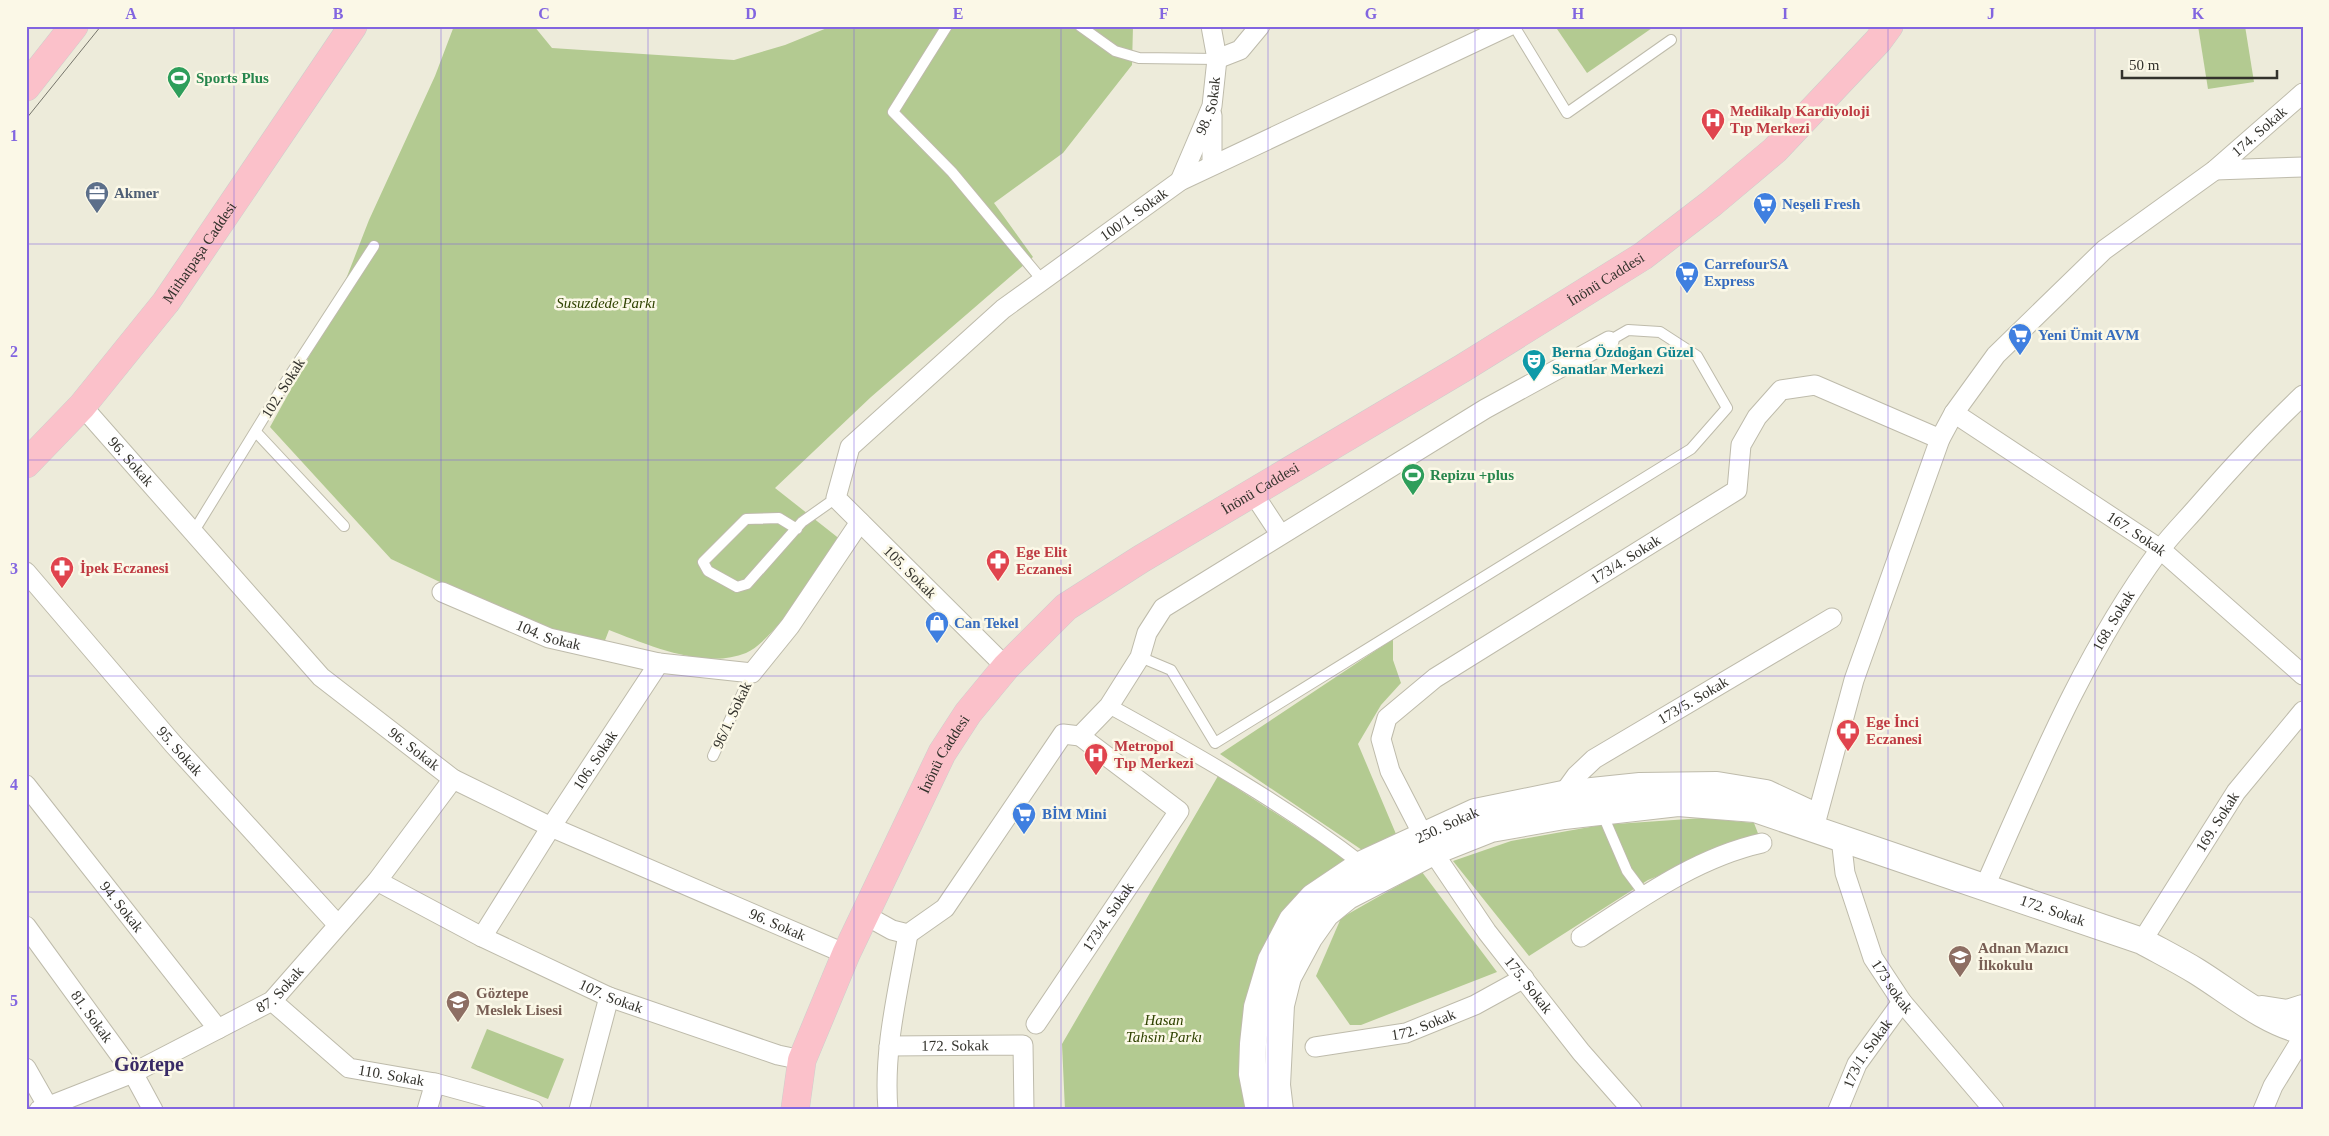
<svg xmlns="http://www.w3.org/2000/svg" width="2329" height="1136" font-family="Georgia,serif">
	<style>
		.green { fill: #b3ca91 }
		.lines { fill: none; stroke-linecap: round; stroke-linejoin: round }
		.service-casing { stroke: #bebbab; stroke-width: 12 }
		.pedestrian-casing { stroke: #bebbab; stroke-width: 16 }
		.minor-casing { stroke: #bebbab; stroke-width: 21 }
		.secondary-casing { stroke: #bebbab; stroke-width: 28 }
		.primary-casing { stroke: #cececc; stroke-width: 29 }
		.service { stroke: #fff; stroke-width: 10 }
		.pedestrian { stroke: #fff; stroke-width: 14 }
		.minor { stroke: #fff; stroke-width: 19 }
		.secondary { stroke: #fff; stroke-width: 26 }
		.primary { stroke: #fbc1ca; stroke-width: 28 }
		.tram { stroke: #76756b; stroke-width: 1 }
		.grid { fill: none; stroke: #8265e0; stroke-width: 1; stroke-opacity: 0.55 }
		.labels { text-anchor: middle; stroke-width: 5; stroke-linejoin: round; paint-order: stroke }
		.leisure-label { font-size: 15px; font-weight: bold; fill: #27864d; stroke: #fbf8e7; text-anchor: start }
		.street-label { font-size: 15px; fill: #33322c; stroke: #fbf8e7 }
		.health-label { font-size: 15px; font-weight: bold; fill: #be3a42; stroke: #fbf8e7; text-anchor: start }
		.service-label { font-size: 15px; font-weight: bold; fill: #4e5e75; stroke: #fbf8e7; text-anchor: start }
		.shop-label { font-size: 15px; font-weight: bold; fill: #366cbe; stroke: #fbf8e7; text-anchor: start }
		.park-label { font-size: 15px; font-style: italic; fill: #2f4200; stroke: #fbf8e7 }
		.culture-label { font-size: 15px; font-weight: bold; fill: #0d838f; stroke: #fbf8e7; text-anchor: start }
		.education-label { font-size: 15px; font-weight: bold; fill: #785e54; stroke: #fbf8e7; text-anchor: start }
		.district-label { font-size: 20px; font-weight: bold; fill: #392b66; stroke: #fbf8e7 }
		.neatline { fill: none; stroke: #8265e0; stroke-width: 2 }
		.grid-label { font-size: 16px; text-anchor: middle; font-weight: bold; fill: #8265e0 }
	</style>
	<rect width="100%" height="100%" fill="#edebda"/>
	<g class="green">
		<path d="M454 26H534L552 48 734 60 785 45 832 26H1133L1132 65 1063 153 994 203 1033 257 871 397 775 488 841 540C821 567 775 640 746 653 705 670 648 645 609 630L604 643 531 625 391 559 270 427 332 315 369 220 435 76Z"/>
		<polygon points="1562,26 1655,26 1587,73 1557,29"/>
		<polygon points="2198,26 2245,26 2254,82 2208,89"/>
		<polygon points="1393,639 1393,660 1401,683 1381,705 1358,744 1396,834 1362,850 1220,754"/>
		<polygon points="1218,776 1351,862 1324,879 1251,1110 1065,1110 1062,1044"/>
		<polygon points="1703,818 1754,823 1759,836 1648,880 1529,956 1453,861 1511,841 1601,825"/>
		<polygon points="1422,872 1497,972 1361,1025 1350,1025 1316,976 1341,918"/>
		<polygon points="487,1029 564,1059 548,1099 471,1068"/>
	</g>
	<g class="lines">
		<g class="service-casing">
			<g id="service">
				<polyline points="947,26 893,112 952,172 1042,280"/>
				<polyline points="1080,26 1115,51 1139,58 1217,59"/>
				<polyline points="1514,26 1567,113 1671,40"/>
				<polyline points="256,432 344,526"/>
				<polyline points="797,529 779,518 746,519 703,562 708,571 737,587 747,584 802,522 836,498"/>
				<polyline points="194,531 285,383 374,246"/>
				<polyline points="1140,657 1171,670 1215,743 1691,449 1727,408 1697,356 1660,332 1628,330 1609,341"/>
				<polyline points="713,756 752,673"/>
				<polyline points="1602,813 1627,871 1645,895"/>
			</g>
		</g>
		<g class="pedestrian-casing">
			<path id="pedestrian" d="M1109 706C1196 754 1283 803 1362 864"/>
		</g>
		<g class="minor-casing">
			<g id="minor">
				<polyline points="1217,59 1240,50 1260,26"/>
				<polyline points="1212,115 1212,165"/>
				<polyline points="2215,170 2303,167"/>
				<path id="s1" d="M1180 181 1212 106 1217 59 1211 26"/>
				<path id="s2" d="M82 406 321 677 453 779 551 827 846 954"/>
				<path id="s3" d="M1954 413 2160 549 2303 675"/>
				<polyline points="1253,493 1280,534"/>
				<path id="s4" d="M26 572 174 745 338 925"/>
				<path id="s5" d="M442 592 549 638 659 663 752 673 790 626 860 522"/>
				<path id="s6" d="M1006 667 836 498 850 447 1003 309 1180 181 1509 26"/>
				<path id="s7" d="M26 785 218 1029"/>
				<path id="s8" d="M1563 794 1576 776 1594 759 1832 618"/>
				<path id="s9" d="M1817 817 1854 680 1940 439 1954 413 1996 355 2104 250 2215 170 2303 93"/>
				<path id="s10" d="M1423 835 1390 771 1381 739 1387 718 1435 678 1737 490 1741 445 1757 417 1781 390 1815 385 1940 439"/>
				<path id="s11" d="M1841 838 1845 873 1873 958 1902 1002 1994 1110"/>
				<path id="s12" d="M1433 852 1487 932 1581 1052 1632 1110"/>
				<path id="s13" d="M377 881 482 937 609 997 778 1055 802 1060"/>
				<path id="s14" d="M1985 886C2036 771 2084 653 2159 551 2171 535 2186 520 2199 505 2232 467 2266 430 2303 395"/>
				<polyline points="865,915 892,930 908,934 945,908 1063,734 1080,736 1109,706 1140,657 1147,633 1163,608 1485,409 1609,341"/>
				<path id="s15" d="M26 926 133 1073 153 1110"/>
				<path id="s16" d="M482 937 551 827 659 663"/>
				<path d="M1581 937C1638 900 1695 858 1762 843"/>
				<path id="s17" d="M2142 941 2236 792 2303 711"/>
				<path id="s18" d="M272 1001 349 1068 435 1083 533 1110"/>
				<path id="s19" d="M1036 1024 1179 811 1080 736"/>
				<path id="s20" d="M889 1046 1023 1045 1024 1110"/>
				<path id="s21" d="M1315 1047 1406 1033 1475 1005 1524 978"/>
				<polyline points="26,1068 47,1105"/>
				<path id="s22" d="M39 1110 133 1073 272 1001 377 881 453 779"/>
				<polyline points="427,1110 435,1083"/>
				<polyline points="579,1110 609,997"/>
				<path d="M888 1110C883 1050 898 992 908 934"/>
				<path id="s23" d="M1838 1110 1857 1064 1902 1002"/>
				<polyline points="2263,1110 2273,1086 2303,1037"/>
			</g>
		</g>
		<g class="secondary-casing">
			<g id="secondary">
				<polyline points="2262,1009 2287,1013 2303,1008"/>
				<path id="s24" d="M1259 1110 1252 1074 1253 1044 1257 1007 1271 960 1292 920 1313 897 1362 864 1475 812 1563 794 1640 786 1717 785 1766 793 1809 813"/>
				<path id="s25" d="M1280 1110 1277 1085 1281 1005 1288 977 1309 938 1326 914 1348 896 1433 852 1491 829 1564 816 1678 803 1755 809 2142 941C2160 951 2178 960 2196 971 2230 992 2263 1021 2303 1031"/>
			</g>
		</g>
		<g class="primary-casing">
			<g id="primary">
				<polyline points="26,87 74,26"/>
				<path id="s26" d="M26 464 82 406 166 302 353 26"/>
				<path id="s27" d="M795 1110 802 1060 846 954 942 753 968 713 1006 667 1066 607 1141 559 1463 368 1643 256 1712 203 1775 150 1878 41 1889 26"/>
			</g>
		</g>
		<use href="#service" class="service"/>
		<use href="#pedestrian" class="pedestrian"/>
		<use href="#minor" class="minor"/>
		<use href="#secondary" class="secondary"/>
		<use href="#primary" class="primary"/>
		<polyline class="tram" points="26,119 101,26"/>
	</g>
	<path class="grid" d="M234 26V1110M441 26V1110M648 26V1110M854 26V1110M1061 26V1110M1268 26V1110M1475 26V1110M1681 26V1110M1888 26V1110M2095 26V1110M26 244H2303M26 460H2303M26 676H2303M26 892H2303"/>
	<defs>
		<g id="stadium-pin" transform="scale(1.25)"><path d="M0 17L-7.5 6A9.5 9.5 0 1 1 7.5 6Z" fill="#2e9e5b" stroke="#fbf8e7"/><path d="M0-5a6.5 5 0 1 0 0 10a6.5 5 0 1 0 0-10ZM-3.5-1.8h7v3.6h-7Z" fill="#fff"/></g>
		<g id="hospital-pin" transform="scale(1.25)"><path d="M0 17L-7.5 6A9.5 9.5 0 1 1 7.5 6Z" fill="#e0444e" stroke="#fbf8e7"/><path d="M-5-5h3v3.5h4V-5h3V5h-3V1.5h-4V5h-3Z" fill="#fff"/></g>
		<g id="office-pin" transform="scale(1.25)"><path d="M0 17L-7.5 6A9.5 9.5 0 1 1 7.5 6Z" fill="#5c6f8a" stroke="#fbf8e7"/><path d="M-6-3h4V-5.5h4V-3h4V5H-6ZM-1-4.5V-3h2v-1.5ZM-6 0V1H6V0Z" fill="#fff"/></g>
		<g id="supermarket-pin" transform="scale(1.25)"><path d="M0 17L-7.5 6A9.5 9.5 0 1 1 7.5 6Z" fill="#3f7fe0" stroke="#fbf8e7"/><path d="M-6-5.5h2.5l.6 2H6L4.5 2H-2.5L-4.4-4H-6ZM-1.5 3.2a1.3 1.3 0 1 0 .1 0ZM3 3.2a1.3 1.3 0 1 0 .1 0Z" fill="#fff"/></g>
		<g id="theatre-pin" transform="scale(1.25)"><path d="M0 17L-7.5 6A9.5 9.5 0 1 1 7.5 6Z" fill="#0f9aa8" stroke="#fbf8e7"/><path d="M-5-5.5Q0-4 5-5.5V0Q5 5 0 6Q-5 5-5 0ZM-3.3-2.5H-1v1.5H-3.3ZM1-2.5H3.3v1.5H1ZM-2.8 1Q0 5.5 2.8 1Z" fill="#fff"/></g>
		<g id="pharmacy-pin" transform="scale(1.25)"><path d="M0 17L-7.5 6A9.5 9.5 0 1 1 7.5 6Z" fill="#e0444e" stroke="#fbf8e7"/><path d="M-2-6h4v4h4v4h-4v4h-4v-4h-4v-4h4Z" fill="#fff"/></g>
		<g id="shop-pin" transform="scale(1.25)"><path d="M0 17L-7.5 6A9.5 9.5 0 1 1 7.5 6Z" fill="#3f7fe0" stroke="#fbf8e7"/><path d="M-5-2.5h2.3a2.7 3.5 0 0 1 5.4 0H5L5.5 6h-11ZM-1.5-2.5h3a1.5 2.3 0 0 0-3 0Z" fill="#fff"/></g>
		<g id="school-pin" transform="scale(1.25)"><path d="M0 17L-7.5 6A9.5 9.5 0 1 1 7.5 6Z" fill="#8d6e63" stroke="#fbf8e7"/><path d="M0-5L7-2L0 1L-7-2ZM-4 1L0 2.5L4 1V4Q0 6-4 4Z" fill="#fff"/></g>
	</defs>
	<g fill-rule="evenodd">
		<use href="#stadium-pin" x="179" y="78"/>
		<use href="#hospital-pin" x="1713" y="120"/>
		<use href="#office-pin" x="97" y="193"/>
		<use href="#supermarket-pin" x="1765" y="204"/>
		<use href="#supermarket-pin" x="1687" y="273"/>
		<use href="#supermarket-pin" x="2020" y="335"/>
		<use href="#theatre-pin" x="1534" y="361"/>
		<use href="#stadium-pin" x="1413" y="475"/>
		<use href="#pharmacy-pin" x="998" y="561"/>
		<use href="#pharmacy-pin" x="62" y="568"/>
		<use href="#shop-pin" x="937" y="623"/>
		<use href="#pharmacy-pin" x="1848" y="731"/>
		<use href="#hospital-pin" x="1096" y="755"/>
		<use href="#supermarket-pin" x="1024" y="814"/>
		<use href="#school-pin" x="1960" y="957"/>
		<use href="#school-pin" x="458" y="1002"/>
	</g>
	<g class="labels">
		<g class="leisure-label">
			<text x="196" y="83">Sports Plus</text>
			<text x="1430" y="480">Repizu +plus</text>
		</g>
		<g class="street-label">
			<text dy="5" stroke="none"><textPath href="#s1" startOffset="81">98. Sokak</textPath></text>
			<text dy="5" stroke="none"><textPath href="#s9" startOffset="845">174. Sokak</textPath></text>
			<text dy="5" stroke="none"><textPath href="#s6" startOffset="660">100/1. Sokak</textPath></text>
			<text dy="5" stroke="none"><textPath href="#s26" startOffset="274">Mithatpaşa Caddesi</textPath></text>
			<text dy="5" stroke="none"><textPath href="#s27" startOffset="1212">İnönü Caddesi</textPath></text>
			<text transform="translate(283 388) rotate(-58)" y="5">102. Sokak</text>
			<text dy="5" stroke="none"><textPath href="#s2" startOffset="74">96. Sokak</textPath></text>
			<text dy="5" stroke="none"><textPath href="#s27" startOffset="808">İnönü Caddesi</textPath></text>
			<text dy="5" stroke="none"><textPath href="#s3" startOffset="219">167. Sokak</textPath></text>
			<text dy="5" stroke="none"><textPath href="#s10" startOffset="414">173/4. Sokak</textPath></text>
			<text transform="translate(910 572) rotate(45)" y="5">105. Sokak</text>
			<text dy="5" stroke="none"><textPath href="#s14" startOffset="295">168. Sokak</textPath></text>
			<text dy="5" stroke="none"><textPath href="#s5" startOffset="115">104. Sokak</textPath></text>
			<text dy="5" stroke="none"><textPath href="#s8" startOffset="162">173/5. Sokak</textPath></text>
			<text transform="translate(732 715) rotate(-65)" y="5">96/1. Sokak</text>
			<text dy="5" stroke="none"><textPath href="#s2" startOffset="479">96. Sokak</textPath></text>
			<text dy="5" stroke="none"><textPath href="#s4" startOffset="236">95. Sokak</textPath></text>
			<text dy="5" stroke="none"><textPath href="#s27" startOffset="388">İnönü Caddesi</textPath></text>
			<text dy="5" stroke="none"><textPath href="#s16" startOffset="210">106. Sokak</textPath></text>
			<text dy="5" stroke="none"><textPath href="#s17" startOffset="141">169. Sokak</textPath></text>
			<text dy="5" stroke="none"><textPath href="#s24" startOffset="382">250. Sokak</textPath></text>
			<text dy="5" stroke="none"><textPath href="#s7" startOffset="155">94. Sokak</textPath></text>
			<text dy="5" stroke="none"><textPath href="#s25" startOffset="975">172. Sokak</textPath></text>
			<text dy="5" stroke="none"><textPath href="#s19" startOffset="129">173/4. Sokak</textPath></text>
			<text dy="5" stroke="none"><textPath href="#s2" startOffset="884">96. Sokak</textPath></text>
			<text dy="5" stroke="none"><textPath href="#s12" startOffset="164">175. Sokak</textPath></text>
			<text dy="5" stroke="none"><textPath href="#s11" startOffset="159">173 sokak</textPath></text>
			<text dy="5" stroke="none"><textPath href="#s22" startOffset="271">87. Sokak</textPath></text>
			<text dy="5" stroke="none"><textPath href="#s13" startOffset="261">107. Sokak</textPath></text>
			<text dy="5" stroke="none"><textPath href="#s15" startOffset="112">81. Sokak</textPath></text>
			<text dy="5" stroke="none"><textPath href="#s21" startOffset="111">172. Sokak</textPath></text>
			<text dy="5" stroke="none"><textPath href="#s20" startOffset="66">172. Sokak</textPath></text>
			<text dy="5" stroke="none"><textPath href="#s23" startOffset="64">173/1. Sokak</textPath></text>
			<text dy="5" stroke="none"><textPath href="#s18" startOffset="145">110. Sokak</textPath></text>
		</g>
		<g class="health-label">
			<text x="1730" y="116">Medikalp Kardiyoloji<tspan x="1730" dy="17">Tıp Merkezi</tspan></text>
			<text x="1016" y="557">Ege Elit<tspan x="1016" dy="17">Eczanesi</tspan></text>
			<text x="80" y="573">İpek Eczanesi</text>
			<text x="1866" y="727">Ege İnci<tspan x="1866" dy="17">Eczanesi</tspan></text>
			<text x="1114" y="751">Metropol<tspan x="1114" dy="17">Tıp Merkezi</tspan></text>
		</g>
		<g class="service-label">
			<text x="114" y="198">Akmer</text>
		</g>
		<g class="shop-label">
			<text x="1782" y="209">Neşeli Fresh</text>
			<text x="1704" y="269">CarrefourSA<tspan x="1704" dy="17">Express</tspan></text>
			<text x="2038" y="340">Yeni Ümit AVM</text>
			<text x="954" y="628">Can Tekel</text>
			<text x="1042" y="819">BİM Mini</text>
		</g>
		<g class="park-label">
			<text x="606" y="308">Susuzdede Parkı</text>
			<text x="1164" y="1025">Hasan<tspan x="1164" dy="17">Tahsin Parkı</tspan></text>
		</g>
		<g class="culture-label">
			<text x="1552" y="357">Berna Özdoğan Güzel<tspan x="1552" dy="17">Sanatlar Merkezi</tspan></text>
		</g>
		<g class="education-label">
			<text x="1978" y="953">Adnan Mazıcı<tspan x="1978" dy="17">İlkokulu</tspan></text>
			<text x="476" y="998">Göztepe<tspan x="476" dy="17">Meslek Lisesi</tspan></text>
		</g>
		<g class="district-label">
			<text x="149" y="1071">Göztepe</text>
		</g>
	</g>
	<rect width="2329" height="1136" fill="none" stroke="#fbf8e7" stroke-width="55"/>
	<path d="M2122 70v8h155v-8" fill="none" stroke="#33322c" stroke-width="2.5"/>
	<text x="2129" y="70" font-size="15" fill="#33322c" stroke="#fbf8e7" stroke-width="4" paint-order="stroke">50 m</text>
	<rect x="28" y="28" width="2274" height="1080" class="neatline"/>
	<g class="grid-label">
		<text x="131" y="19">A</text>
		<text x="338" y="19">B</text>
		<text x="544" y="19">C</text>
		<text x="751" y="19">D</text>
		<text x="958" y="19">E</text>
		<text x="1164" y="19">F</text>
		<text x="1371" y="19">G</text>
		<text x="1578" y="19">H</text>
		<text x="1785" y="19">I</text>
		<text x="1991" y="19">J</text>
		<text x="2198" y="19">K</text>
		<text x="14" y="141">1</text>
		<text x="14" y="357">2</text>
		<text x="14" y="574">3</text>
		<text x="14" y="790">4</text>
		<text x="14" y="1006">5</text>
	</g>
</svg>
